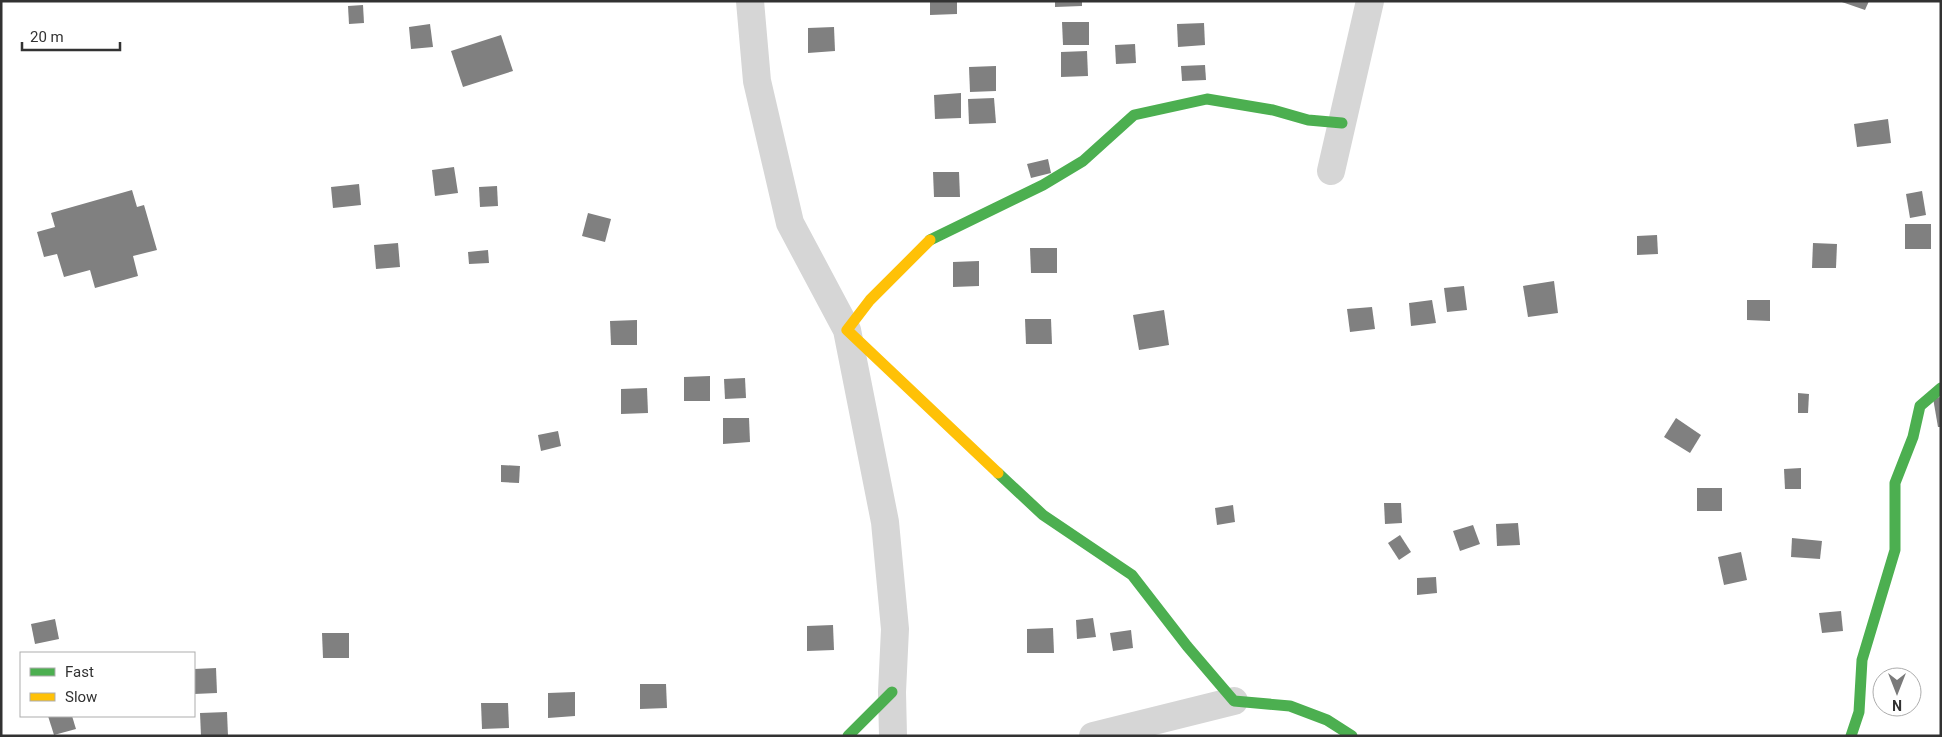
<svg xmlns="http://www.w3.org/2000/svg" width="1942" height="737" font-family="Roboto,sans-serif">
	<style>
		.building { fill: #808080 }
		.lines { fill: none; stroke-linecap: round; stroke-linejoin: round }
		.street { stroke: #d6d6d6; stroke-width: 28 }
		.fast { stroke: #4caf50; stroke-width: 11 }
		.slow { stroke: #ffc107; stroke-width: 11 }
	</style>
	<rect width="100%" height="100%" fill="#fff"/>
	<g class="building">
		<polygon points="930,1 957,1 957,14 930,15"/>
		<polygon points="1055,1 1082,1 1082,6 1055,7"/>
		<polygon points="1839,1 1869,1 1865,10"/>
		<polygon points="363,5 364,23 349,24 348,6"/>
		<polygon points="1062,22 1089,22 1089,45 1063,45"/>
		<polygon points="1204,23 1205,45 1178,47 1177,24"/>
		<polygon points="430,24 433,47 411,49 409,27"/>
		<polygon points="834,27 835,51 808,53 808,28"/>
		<polygon points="501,35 513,71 463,87 451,51"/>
		<polygon points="1135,44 1136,63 1116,64 1115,45"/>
		<polygon points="1087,51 1088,76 1061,77 1061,52"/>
		<polygon points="1205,65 1206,80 1182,81 1181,66"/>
		<polygon points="996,66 996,91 970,92 969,67"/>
		<polygon points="961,93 961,118 935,119 934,95"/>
		<polygon points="994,98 996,123 969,124 968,99"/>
		<polygon points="1888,119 1891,143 1857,147 1854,124"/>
		<polygon points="1048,159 1051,173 1031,178 1027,164"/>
		<polygon points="454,167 458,193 435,196 432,170"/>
		<polygon points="933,172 959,172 960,197 934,197"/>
		<polygon points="359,184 361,205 333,208 331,187"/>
		<polygon points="497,186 498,206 480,207 479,187"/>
		<polygon points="132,190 137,207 144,205 157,250 133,256 138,276 95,288 90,270 64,277 57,254 44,257 37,232 55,227 51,213"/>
		<polygon points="1922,191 1926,215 1910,218 1906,194"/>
		<polygon points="588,213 611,219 605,242 582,236"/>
		<rect x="1905" y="224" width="26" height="25"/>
		<polygon points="1657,235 1658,254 1637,255 1637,236"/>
		<polygon points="398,243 400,267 376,269 374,245"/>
		<polygon points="1813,243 1837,244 1836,268 1812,268"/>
		<polygon points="1030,248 1057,248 1057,273 1031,273"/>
		<polygon points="488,250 489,263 469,264 468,252"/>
		<polygon points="979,261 979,286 953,287 953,262"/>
		<polygon points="1554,281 1558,313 1528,317 1523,286"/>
		<polygon points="1464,286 1467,310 1447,312 1444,288"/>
		<polygon points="1432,300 1436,323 1411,326 1409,303"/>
		<polygon points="1747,300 1770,300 1770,321 1747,320"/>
		<polygon points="1372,307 1375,329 1350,332 1347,309"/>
		<polygon points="1164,310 1169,345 1139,350 1133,315"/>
		<polygon points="1025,319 1051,319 1052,344 1026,344"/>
		<polygon points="637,320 637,345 611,345 610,321"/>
		<polygon points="710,376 710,401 684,401 684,377"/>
		<polygon points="745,378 746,398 725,399 724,379"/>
		<polygon points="647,388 648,413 621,414 621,389"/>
		<polygon points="1798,393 1809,394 1808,413 1798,413"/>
		<polygon points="1941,397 1941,427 1938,427 1933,398"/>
		<polygon points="723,418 749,418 750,442 723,444"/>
		<polygon points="1676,418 1701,435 1690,453 1664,437"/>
		<polygon points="558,431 561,446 541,451 538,435"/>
		<polygon points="501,465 520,466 519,483 501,482"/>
		<polygon points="1801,468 1801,489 1785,489 1784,469"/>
		<rect x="1697" y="488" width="25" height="23"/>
		<polygon points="1384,503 1401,503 1402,523 1385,524"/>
		<polygon points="1233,505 1235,522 1217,525 1215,508"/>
		<polygon points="1518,523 1520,545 1497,546 1496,524"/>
		<polygon points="1473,525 1480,544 1460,551 1453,531"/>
		<polygon points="1400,535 1411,552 1399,560 1388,543"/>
		<polygon points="1792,538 1822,541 1820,559 1791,557"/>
		<polygon points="1741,552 1747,580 1724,585 1718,557"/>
		<polygon points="1436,577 1437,593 1417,595 1417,578"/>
		<polygon points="1841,611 1843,631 1822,633 1819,613"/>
		<polygon points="1093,618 1096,637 1077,639 1076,620"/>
		<polygon points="55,619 59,639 35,644 31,624"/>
		<polygon points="833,625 834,650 807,651 807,626"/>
		<polygon points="1053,628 1054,653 1027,653 1027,629"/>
		<polygon points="1131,630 1133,648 1113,651 1110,633"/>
		<polygon points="322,633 349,633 349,658 323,658"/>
		<polygon points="216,668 217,693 194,694 194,669"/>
		<polygon points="640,684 666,684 667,708 640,709"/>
		<polygon points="575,692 575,716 548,718 548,693"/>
		<polygon points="481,703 508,703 509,728 482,729"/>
		<polygon points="227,712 228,736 201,736 200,713"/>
		<polygon points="48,716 72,716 76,729 54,735"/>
	</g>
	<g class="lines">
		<g class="street">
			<polyline points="750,1 757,81 790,223 847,330 885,522 895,629 892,692 893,736"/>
			<polyline points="1331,171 1370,1"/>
			<polyline points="1093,736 1234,701"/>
		</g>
		<g class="fast">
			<polyline points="930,240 1043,185 1083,161 1134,115 1207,99 1273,110 1308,120 1342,123"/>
			<polyline points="998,473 1043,515 1132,575 1187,646 1234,701 1290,706 1327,720 1352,736"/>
			<polyline points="848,736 892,692"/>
			<polyline points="1851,736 1859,712 1862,660 1895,550 1895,483 1913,437 1920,406 1941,388"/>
		</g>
		<polyline class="slow" points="930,240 870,300 847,330 998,473"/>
	</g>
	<rect width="1942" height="737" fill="none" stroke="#323232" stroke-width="5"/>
	<rect x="20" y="652" width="175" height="65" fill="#ffffff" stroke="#adadad"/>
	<rect x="30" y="668" width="25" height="8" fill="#4caf50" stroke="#adadad"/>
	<text x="65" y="677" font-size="15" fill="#323232">Fast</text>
	<rect x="30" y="693" width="25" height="8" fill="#ffc107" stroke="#adadad"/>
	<text x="65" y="702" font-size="15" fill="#323232">Slow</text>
	<g transform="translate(1897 692) rotate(180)"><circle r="24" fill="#ffffff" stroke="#adadad"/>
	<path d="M0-4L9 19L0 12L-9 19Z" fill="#7a7a7a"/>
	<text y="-8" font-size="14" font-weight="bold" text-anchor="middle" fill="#323232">N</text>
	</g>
	<path d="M22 42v8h98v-8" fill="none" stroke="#323232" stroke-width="2.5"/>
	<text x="30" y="42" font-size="15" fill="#323232" stroke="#ffffff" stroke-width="4" paint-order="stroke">20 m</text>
</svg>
